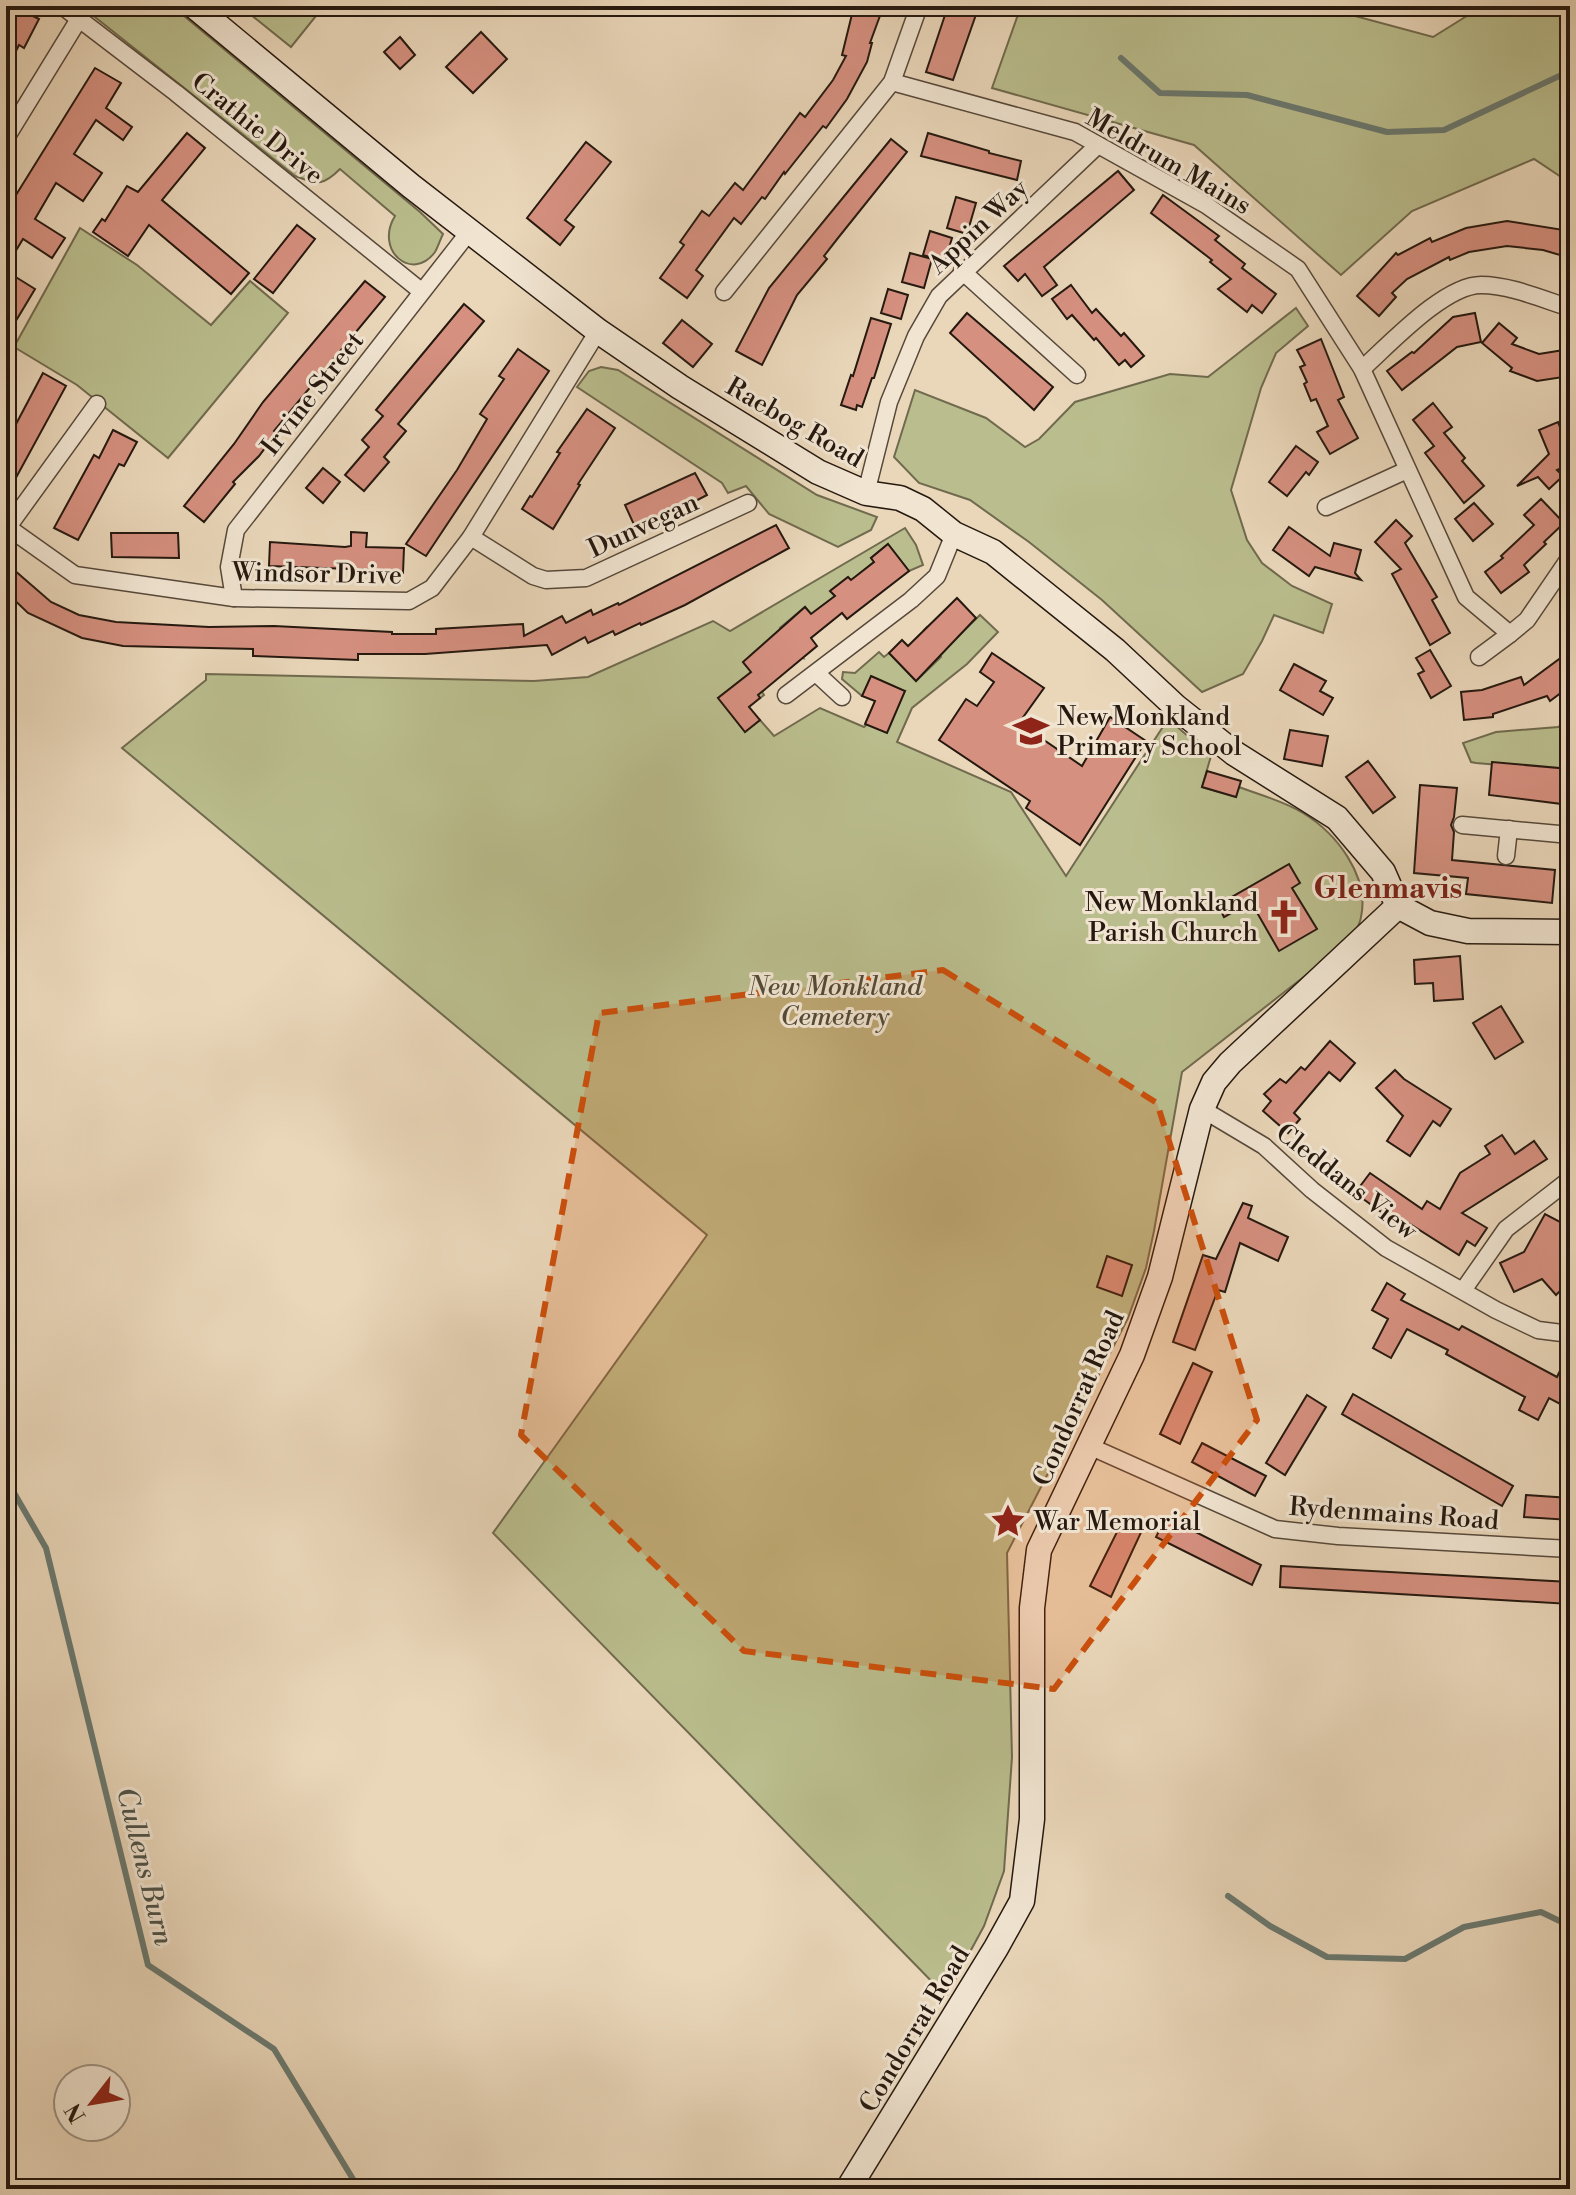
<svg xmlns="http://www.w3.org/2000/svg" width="1576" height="2195" font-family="'Libre Bodoni',serif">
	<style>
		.green { fill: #babd8d; stroke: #706a4e; stroke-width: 2 }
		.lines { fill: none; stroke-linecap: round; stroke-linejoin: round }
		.stream { stroke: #6a7970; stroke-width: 6 }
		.building { fill: #d69080; stroke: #25180f; stroke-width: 2 }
		.street-casing { stroke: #56483a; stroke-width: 19 }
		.secondary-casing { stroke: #25180f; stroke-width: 27 }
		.street { stroke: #f1e5d2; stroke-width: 16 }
		.secondary { stroke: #f1e5d2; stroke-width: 24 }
		.marked { fill: #cb4f0c; fill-opacity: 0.2; stroke: #cb4f0c; stroke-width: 6; stroke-dasharray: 16 10; stroke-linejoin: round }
		.labels { text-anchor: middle; stroke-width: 6; stroke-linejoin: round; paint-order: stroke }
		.street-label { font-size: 26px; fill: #25180f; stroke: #f1e5d2 }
		.poi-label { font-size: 26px; fill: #25180f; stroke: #f1e5d2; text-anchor: start }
		.park-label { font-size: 26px; font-style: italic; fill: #524a35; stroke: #f1e5d2 }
		.water-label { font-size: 28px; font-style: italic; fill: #4d5147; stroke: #f1e5d2 }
		.quarter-label { font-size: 30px; font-weight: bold; fill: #7a1f14; stroke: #f1e5d2 }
	</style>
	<rect width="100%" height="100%" fill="#ead7ba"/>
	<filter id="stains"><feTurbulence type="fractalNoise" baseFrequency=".0025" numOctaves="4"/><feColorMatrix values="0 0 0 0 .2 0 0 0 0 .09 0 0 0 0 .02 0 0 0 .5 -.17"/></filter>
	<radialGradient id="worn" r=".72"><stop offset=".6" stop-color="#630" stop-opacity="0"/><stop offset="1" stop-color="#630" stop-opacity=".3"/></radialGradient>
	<g class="green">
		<path d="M81 6H172L420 212 443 234C440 240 438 247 435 252 412 283 374 250 395 216L340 169C322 187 317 184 295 176Z"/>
		<polygon points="240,6 324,6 291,47"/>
		<polygon points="1021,6 1318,6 1433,37 1483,6 1570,6 1570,183 1534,159 1412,211 1341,275 1194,145 992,88"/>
		<polygon points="80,228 137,265 211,325 250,281 288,313 168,458 77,385 14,347"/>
		<polygon points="1296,308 1308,326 1276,353 1261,388 1231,490 1247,540 1262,563 1292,586 1332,604 1323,633 1274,615 1262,641 1243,674 1202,692 1102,600 1029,542 970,500 919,483 894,457 915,390 986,418 1025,447 1039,439 1075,402 1170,374 1208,377"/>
		<polygon points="601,367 618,370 817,495 877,517 871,530 838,547 769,514 746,486 728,493 722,483 577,387 589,371"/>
		<path d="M905 528 916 545 923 565 909 571 888 544 871 558 874 562 858 575 868 602 848 577 831 590 835 596 818 609 820 625 805 607 780 628 803 658 760 647 743 662 765 689 762 692 764 695 760 698 744 678 718 698 745 731 760 720 774 736 820 708 864 727 904 691 862 696 842 679 843 672 855 673 879 652 884 657 889 653 916 681 941 657 925 639 928 635 924 630 927 627 947 647 980 615 998 632 967 664 912 708 897 742 1011 792 1066 876 1168 719 1211 756 1202 787 1236 797 1239 787C1260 795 1284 801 1303 813 1336 833 1370 876 1361 917 1360 925 1354 933 1351 940L1182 1072 1154 1231 1146 1268 1128 1318 1007 1553 1012 1757 1004 1871 984 1926 946 1996 493 1533 707 1235 122 748 206 680V674L534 681 588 677 713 621 730 631Z"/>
		<polygon points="1570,721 1570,771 1476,763 1471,762 1463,743 1496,732 1558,727"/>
	</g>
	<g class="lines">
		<g class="stream">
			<polyline points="1121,58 1160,93 1247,95 1387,132 1444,130 1570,71"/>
			<polyline points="6,671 14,680 6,698"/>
			<polyline points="6,1479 46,1548 148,1965 274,2049 359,2189"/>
			<polyline points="1228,1896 1270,1926 1327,1957 1405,1959 1464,1927 1541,1912 1570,1926"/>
		</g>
	</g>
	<g class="building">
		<polygon points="13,6 39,19 24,48 19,45 6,71 6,20"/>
		<polygon points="854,6 881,13 870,43 872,43 867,62 847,99 826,128 823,126 785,174 784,172 765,199 762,197 741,224 734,218 696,270 703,276 687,298 660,278 684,245 680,242 702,211 709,216 735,183 743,190 800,113 805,117 833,80 846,56 842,55"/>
		<polygon points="948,6 979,6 953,80 926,72"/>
		<polygon points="481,32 507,59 473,93 446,67"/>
		<polygon points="400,37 415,55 400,69 384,52"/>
		<polygon points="95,68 121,83 106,108 132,127 123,140 96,120 74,154 102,173 83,201 56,183 35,219 65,238 52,258 23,239 6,267 6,211"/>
		<polygon points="187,133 205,148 162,200 249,273 231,294 149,225 128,256 93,232 102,219 105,221 127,186 138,192"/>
		<polygon points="928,133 989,151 989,153 1021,161 1017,180 921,156"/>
		<polygon points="891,139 907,152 838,238 824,256 827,259 797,295 762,365 736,351 769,288"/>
		<polygon points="586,142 611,162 565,220 574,227 560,245 527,218"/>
		<polygon points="1118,171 1134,190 1044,267 1057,285 1042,296 1025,274 1018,281 1004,266"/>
		<polygon points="1163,195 1219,236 1215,240 1245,264 1242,268 1276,294 1262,313 1252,305 1247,312 1218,289 1231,279 1210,262 1212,260 1151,213"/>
		<polygon points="956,197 976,203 967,234 947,228"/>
		<polygon points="1507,221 1570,231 1570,258 1543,250 1507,246 1469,252 1450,260 1449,257 1407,279 1392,293 1396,297 1379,316 1357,296 1396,253 1398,255 1430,238 1432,242 1466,228"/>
		<polygon points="297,225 315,239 273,293 254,279"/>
		<polygon points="930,231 952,238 945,262 923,255"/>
		<polygon points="910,253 932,259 924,288 902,282"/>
		<polygon points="6,271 35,289 17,319 6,312"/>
		<polygon points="365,281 385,297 274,431 276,433 259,456 233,482 235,484 204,522 184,506 234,444 263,402"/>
		<polygon points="1071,285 1092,313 1096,309 1121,336 1124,333 1144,356 1131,367 1125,360 1119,365 1096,338 1094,340 1072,315 1067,319 1052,299"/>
		<polygon points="888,289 908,295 901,319 881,313"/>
		<polygon points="464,304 484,321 398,424 406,431 384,457 389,462 364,491 345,475 369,447 362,440 383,416 376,410"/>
		<polygon points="967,313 1053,387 1034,410 950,333"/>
		<polygon points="1475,313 1481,342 1457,347 1402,390 1387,371 1412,352 1414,353 1453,317"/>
		<polygon points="871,318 891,324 874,378 872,378 862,407 857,405 856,410 841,405 851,375 853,376"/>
		<polygon points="682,320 712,344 693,367 663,343"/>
		<polygon points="1499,323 1517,338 1512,344 1539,354 1570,349 1570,376 1537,381 1510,371 1512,368 1482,343"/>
		<polygon points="1321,339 1344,397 1338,400 1358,438 1330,454 1317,432 1328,426 1316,399 1311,401 1304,384 1307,382 1300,367 1305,365 1297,350"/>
		<polygon points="518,349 549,371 426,556 406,544 457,470 487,419 480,414 504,379 499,376"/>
		<polygon points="43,373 66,386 6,496 6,437 12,425 15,426"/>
		<polygon points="1433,403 1452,427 1444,433 1465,458 1462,461 1484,486 1464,503 1425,453 1434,446 1413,420"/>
		<polygon points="587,409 615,428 578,484 580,485 553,529 522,509 530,496 532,497 560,453 557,452"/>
		<polygon points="1558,422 1565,439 1570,437 1570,464 1557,470 1563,476 1549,489 1538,477 1517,486 1549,454 1539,430"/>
		<polygon points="113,430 137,442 124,466 119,464 78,540 54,528 94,455 99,458"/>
		<polygon points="1296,446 1318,462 1309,475 1306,472 1287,496 1269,482"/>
		<polygon points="323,468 340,482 323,503 306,488"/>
		<polygon points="695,473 707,495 663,518 636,529 625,505"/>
		<polygon points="1541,499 1564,523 1544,542 1546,544 1524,565 1529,572 1501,593 1485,572 1503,558 1501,556 1534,525 1524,515"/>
		<polygon points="1474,503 1493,524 1473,541 1455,519"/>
		<polygon points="1396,520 1412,536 1405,543 1437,597 1432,600 1450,633 1430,645 1392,574 1401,569 1375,542"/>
		<polygon points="776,525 789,548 685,605 641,625 640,623 615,635 613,631 588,643 585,637 552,655 547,645 425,654 358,654 358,660 253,656 253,649 123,646 82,638 28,613 6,592 6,563 51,602 79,615 116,622 209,627 274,626 392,632 392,634 436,634 436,629 523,624 524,636 562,616 566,623 591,610 593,615 618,603 619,605"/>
		<polygon points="1289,527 1330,556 1334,543 1361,550 1355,573 1361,580 1315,567 1309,576 1273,550"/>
		<polygon points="351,532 367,533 366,547 404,548 403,573 377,572 377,570 269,566 270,542 345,547 351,546"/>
		<polygon points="111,533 178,533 179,558 112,557"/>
		<polygon points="888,544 909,571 847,619 842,613 811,638 817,646 758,695 760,698 749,707 760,720 745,732 718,698 751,672 743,662 805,607 811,614 835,596 830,591 848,577 851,580 874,562 871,558"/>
		<polygon points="957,598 976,618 916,681 889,653 902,640 908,646"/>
		<polygon points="1430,650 1451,686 1431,698 1418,674 1424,671 1416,658"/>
		<polygon points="1570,651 1570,686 1550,701 1547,696 1493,714 1493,717 1464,720 1461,692 1482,690 1521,677 1524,685"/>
		<polygon points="992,653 1044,688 1019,723 1082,766 1110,717 1146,741 1080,845 1026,808 1030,801 939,740 966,699 977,706 994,682 980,672"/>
		<polygon points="1294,664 1326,681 1320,691 1333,698 1323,715 1280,690"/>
		<polygon points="871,676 905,691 887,733 865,724 875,701 862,696"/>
		<polygon points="1290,730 1328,736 1322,766 1284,759"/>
		<polygon points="1368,761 1395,797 1373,813 1346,777"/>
		<polygon points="1492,762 1570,769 1570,805 1489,795"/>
		<polygon points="1207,771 1241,781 1236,797 1202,787"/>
		<polygon points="1420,785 1457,788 1454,817 1451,825 1454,832 1452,860 1555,870 1552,903 1466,894 1468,878 1414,873"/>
		<polygon points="1289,864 1300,883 1292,888 1317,929 1279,951 1251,902 1224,917 1218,905"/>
		<polygon points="1460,956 1463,999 1434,1001 1433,983 1415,984 1414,960"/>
		<polygon points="1501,1006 1523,1042 1495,1059 1473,1023"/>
		<polygon points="1330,1041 1355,1063 1340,1081 1329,1072 1294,1113 1300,1119 1288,1133 1263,1111 1271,1101 1264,1094 1280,1079 1286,1083 1301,1067 1305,1070"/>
		<polygon points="1395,1070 1404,1079 1451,1109 1440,1126 1433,1121 1410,1156 1387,1141 1403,1116 1376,1088"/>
		<polygon points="1502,1135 1515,1154 1534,1141 1547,1159 1462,1213 1487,1228 1475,1246 1467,1241 1459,1255 1399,1217 1395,1222 1355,1193 1370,1173 1422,1209 1427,1201 1440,1209 1460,1173 1490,1154 1485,1146"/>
		<polygon points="1243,1203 1252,1206 1248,1218 1288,1237 1278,1261 1240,1243 1225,1292 1218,1290 1195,1350 1173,1342 1203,1255 1216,1259"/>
		<polygon points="1570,1211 1570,1301 1561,1290 1556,1295 1542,1279 1514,1292 1500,1263 1524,1252 1545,1214 1560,1222"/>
		<polygon points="1107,1256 1132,1265 1122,1296 1097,1287"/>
		<polygon points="1387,1283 1405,1294 1401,1300 1459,1330 1462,1326 1557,1377 1570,1350 1570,1409 1549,1398 1538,1420 1519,1410 1525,1397 1446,1354 1448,1350 1407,1329 1391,1358 1373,1348 1388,1319 1372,1310"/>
		<polygon points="1193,1363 1212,1372 1180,1444 1160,1434"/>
		<polygon points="1353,1394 1513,1486 1502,1506 1342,1414"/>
		<polygon points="1307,1395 1326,1407 1285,1475 1266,1463"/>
		<polygon points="1202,1443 1266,1476 1255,1496 1192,1462"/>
		<polygon points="1526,1495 1570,1498 1570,1520 1524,1517"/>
		<polygon points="1125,1516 1144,1526 1111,1597 1090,1586"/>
		<polygon points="1166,1517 1261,1565 1252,1585 1156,1537"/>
		<polygon points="1281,1566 1570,1582 1570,1604 1280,1587"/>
	</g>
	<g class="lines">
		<g class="street-casing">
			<g id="street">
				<polyline points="62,6 176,93 421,291"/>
				<polyline points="892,82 1075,132 1206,205 1298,269 1362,369 1466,597 1510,634 1527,620 1570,557"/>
				<polyline points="6,138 79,19"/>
				<polyline points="962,271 1077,375"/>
				<polyline points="724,292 892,82 919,6"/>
				<path d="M1362 369C1389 345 1444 285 1481 285 1510 285 1542 299 1570 308"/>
				<polyline points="866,493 889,402 916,336 939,296 1098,145"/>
				<polyline points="1326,507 1407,470"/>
				<polyline points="6,526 75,575 234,598 409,601 432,588 471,537 598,331"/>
				<polyline points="8,527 97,404"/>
				<polyline points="471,537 533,576 546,580 586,578 748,503"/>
				<polyline points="234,598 229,567 236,530 469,232"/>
				<polyline points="1479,657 1510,634"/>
				<polyline points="816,673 842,697"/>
				<polyline points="786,695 911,600 937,576 954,534"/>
				<polyline points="1462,825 1570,835"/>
				<polyline points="1506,856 1509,829"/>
				<polyline points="1202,1109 1264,1146 1312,1190 1386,1248 1496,1310 1538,1330 1570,1334"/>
				<polyline points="1464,1289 1506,1229 1569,1180"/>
				<polyline points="1089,1446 1275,1529 1338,1536 1570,1549"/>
			</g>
		</g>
		<g class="secondary-casing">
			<g id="secondary">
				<polyline points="194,6 411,186 598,331 680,387 818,472 866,493 900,498 923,509 954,534 993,552 1115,650 1176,707 1234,753 1337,818 1383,872 1398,906"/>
				<polyline points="1398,906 1430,923 1468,931 1570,932"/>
				<polyline points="848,2189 996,1948 1022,1901 1032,1819 1032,1608 1039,1550 1132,1355 1160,1277 1202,1109 1214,1082 1230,1063 1398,906"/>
			</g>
		</g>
		<use href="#street" class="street"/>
		<use href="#secondary" class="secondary"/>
	</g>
	<path class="marked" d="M943 970 1157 1103 1257 1420 1054 1689 744 1651 521 1435 599 1013Z"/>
	<defs>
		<g id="school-bare" transform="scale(2.76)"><path d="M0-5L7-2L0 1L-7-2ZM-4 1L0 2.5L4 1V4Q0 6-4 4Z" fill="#8f2418" stroke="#f1e5d2" stroke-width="2.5" paint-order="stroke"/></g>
		<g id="church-bare" transform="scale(2.76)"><path d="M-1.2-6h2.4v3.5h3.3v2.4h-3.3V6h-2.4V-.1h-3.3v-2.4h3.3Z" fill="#8f2418" stroke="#f1e5d2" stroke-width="2.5" paint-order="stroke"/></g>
		<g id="sight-bare" transform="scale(2.76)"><path d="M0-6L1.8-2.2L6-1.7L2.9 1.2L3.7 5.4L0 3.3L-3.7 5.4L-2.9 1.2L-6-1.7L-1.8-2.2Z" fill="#8f2418" stroke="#f1e5d2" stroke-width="2.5" paint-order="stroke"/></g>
	</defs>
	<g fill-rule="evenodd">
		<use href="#school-bare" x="1031" y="731"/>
		<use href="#church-bare" x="1284" y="917"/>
		<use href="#sight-bare" x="1008" y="1521"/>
	</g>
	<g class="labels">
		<g class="street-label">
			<text transform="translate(258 128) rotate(39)" y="9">Crathie Drive</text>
			<text transform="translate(1169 161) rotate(30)" y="9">Meldrum Mains</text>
			<text transform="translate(978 226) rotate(-43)" y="9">Appin Way</text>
			<text transform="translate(312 393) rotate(-52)" y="9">Irvine Street</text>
			<text transform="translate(795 422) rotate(30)" y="9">Raebog Road</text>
			<text transform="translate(643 525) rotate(-25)" y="9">Dunvegan</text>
			<text transform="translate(317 573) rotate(1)" y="9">Windsor Drive</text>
			<text transform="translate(1347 1181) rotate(38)" y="9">Cleddans View</text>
			<text transform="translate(1078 1398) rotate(-66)" y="9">Condorrat Road</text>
			<text transform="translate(1394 1513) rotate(4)" y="9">Rydenmains Road</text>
			<text transform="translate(914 2029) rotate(-59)" y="9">Condorrat Road</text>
		</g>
		<g class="poi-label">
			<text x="1057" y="725">New Monkland<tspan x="1057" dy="30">Primary School</tspan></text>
			<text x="1258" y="911" text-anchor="end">New Monkland<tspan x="1258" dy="30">Parish Church</tspan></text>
			<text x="1034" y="1530">War Memorial</text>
		</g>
		<g class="park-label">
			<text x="835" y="995">New Monkland<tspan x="835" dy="30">Cemetery</tspan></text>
		</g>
		<g class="water-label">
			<text transform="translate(146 1866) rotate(76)" y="10">Cullens Burn</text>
		</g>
		<g class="quarter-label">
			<text x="1388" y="898">Glenmavis</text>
		</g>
	</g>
	<rect width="1576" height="2195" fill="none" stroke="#ead7ba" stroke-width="32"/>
	<rect x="8" y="8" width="1560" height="2179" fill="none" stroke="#25180f" stroke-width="4"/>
	<rect x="16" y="16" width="1544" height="2163" fill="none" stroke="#25180f" stroke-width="2"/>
	<g transform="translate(92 2103) rotate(239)"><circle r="38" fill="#f1e5d2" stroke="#9f9384" stroke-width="2"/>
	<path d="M0-6L14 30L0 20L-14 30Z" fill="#8f2418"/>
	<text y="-12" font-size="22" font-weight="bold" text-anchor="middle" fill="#25180f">N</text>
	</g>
	<rect width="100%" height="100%" filter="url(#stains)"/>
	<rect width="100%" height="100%" fill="url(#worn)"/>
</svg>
